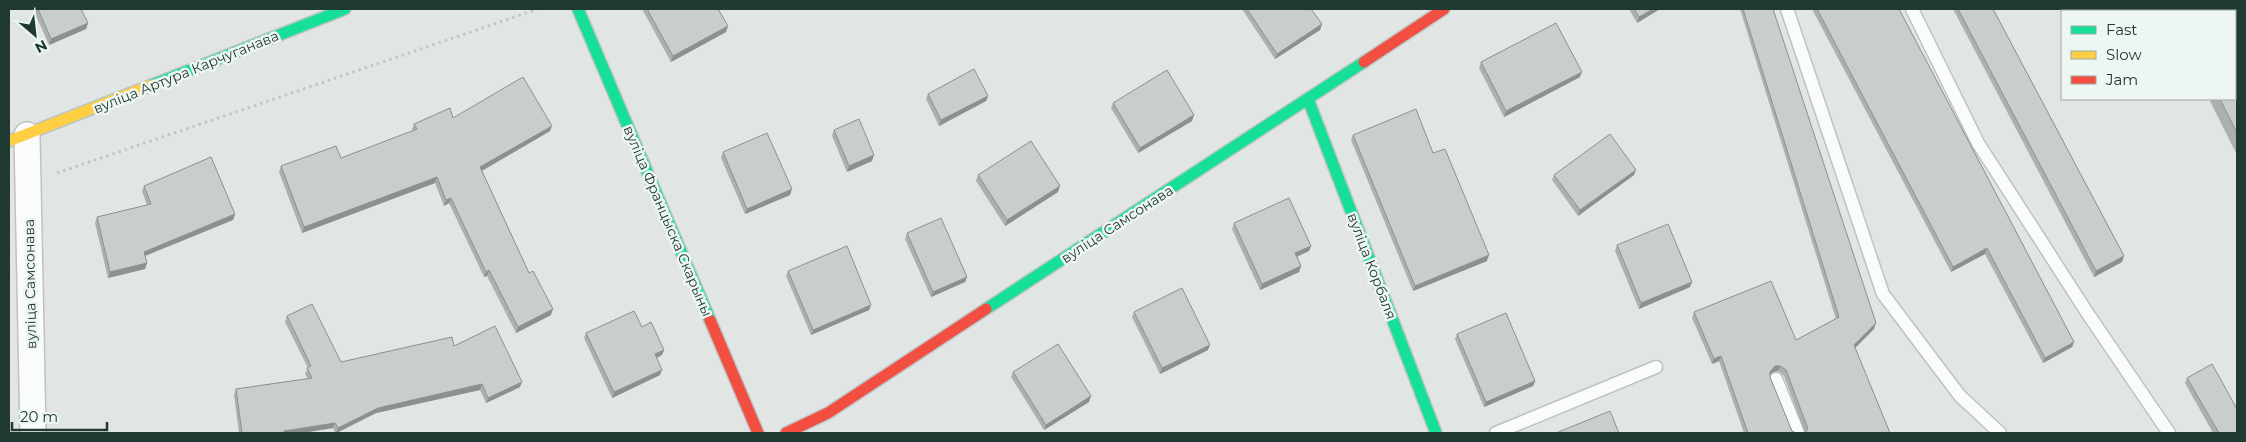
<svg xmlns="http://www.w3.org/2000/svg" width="2246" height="442" font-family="Montserrat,sans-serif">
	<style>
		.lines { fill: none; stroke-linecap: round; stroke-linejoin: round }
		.lane-casing { stroke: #bec3c1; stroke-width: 15 }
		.street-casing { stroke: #bec3c1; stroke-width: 28 }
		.fast-casing { stroke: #bdc4c2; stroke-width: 14 }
		.slow-casing { stroke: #bdc4c2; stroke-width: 14 }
		.jam-casing { stroke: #bdc4c2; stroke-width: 14 }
		.path { stroke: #bfc7c5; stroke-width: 3; stroke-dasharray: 2.5 4; stroke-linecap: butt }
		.lane { stroke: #fafbfb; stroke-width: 12 }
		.street { stroke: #fafbfb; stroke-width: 25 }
		.fast { stroke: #16e098; stroke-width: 11 }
		.slow { stroke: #ffcf43; stroke-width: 11 }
		.jam { stroke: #f24e42; stroke-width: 11 }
		.wall { fill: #acb1af }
		.shaded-wall { fill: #8c908f }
		.building { fill: #c8cecc; stroke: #8c908f }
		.labels { text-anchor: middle; stroke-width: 5; stroke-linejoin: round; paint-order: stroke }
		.street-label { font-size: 14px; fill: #203932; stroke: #eef6f2 }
	</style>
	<rect width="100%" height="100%" fill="#e1e6e4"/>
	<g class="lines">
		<g class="lane-casing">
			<g id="lane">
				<polyline points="1787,9 1883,294 1960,396 2000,433"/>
				<polyline points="1912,9 1978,143 2088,314 2169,433"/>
				<polyline points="1776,379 1798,433"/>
				<polyline points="1496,433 1656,367"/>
			</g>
		</g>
		<g class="street-casing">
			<polyline id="street" points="27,135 33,433"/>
		</g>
		<g class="fast-casing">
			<g id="fast">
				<polyline points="578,9 710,320"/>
				<polyline points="152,85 345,9"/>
				<polyline points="1308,99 1436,433"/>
				<polyline points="986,309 1364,62"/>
			</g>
		</g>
		<g class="slow-casing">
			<polyline id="slow" points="9,141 152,85"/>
		</g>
		<g class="jam-casing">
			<g id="jam">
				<polyline points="1364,62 1444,9"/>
				<polyline points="710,320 758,433"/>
				<polyline points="786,433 828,413 986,309"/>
			</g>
		</g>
		<polyline class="path" points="57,173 538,9"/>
		<use href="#lane" class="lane"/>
		<use href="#street" class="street"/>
		<use href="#fast" class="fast"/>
		<use href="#slow" class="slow"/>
		<use href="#jam" class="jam"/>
	</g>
	<g class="wall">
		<polygon points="33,9 81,9 88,23 86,29 49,45"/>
		<polygon points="642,9 718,9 728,26 726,32 671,62"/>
		<polygon points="1242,9 1311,9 1322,24 1320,30 1275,59"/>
		<polygon points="1629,9 1660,9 1637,23"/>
		<polygon points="1740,9 1773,9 1874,329 1855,348 1890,433 1805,433 1784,376 1778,371 1773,372 1770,375 1770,377 1792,431 1796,433 1744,433 1719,361 1712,364 1692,318 1694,312 1796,340 1836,319"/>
		<polygon points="1812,9 1899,9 2074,342 2072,347 2043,363 1985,254 1951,272"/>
		<polygon points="1953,9 1993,9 2124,256 2122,262 2094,277"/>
		<polygon points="1481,62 1580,77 1504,117 1479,68"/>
		<polygon points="2237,75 2237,155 2210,101 2211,99 2235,99"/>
		<polygon points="928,94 988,96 986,101 939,126 926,99"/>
		<polygon points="1113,103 1194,115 1192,121 1138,153 1111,108"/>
		<polygon points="453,118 550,131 482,171 529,273 551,315 516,333 487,276 484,277 449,203 444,206 435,183 302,233 279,172 281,166 341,158 413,131 412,129 414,124"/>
		<polygon points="834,130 872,161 847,172 832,136"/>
		<polygon points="1353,135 1433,153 1487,261 1413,291 1351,140"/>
		<polygon points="723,152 790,195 745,214 721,158"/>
		<polygon points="978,175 1058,192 1005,226 976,181"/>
		<polygon points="1554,175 1634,175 1578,216 1552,180"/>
		<polygon points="144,186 235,214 233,220 145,256 147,263 145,269 108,278 95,223 97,217 147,205 142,191"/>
		<polygon points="1234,223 1311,246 1309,251 1297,257 1301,266 1299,272 1260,290 1232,229"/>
		<polygon points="907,233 967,277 965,282 931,297 905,239"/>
		<polygon points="1617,245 1690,287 1639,309 1615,251"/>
		<polygon points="788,271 871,305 869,310 811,335 786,276"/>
		<polygon points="1134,312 1208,350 1160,374 1132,317"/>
		<polygon points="287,316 341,362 454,346 520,387 486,403 480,390 376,413 337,433 335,433 333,428 302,433 239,433 234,395 236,389 308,379 305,374 308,368 285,322"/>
		<polygon points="642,327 664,350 662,355 656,358 660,375 612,398 584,338 586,333"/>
		<polygon points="1457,334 1535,381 1533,386 1484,407 1455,339"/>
		<polygon points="1013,372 1089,402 1044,430 1011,377"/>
		<polygon points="2187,378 2237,433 2213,433 2185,383"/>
	</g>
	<g class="shaded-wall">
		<polygon points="1653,9 1660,9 1637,23 1639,17"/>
		<polygon points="88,23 86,29 49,45 51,39"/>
		<polygon points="1322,24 1320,30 1275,59 1277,54"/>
		<polygon points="728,26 726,32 671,62 673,56"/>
		<polygon points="1582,72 1580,77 1504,117 1506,111"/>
		<polygon points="988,96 986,101 939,126 941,120"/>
		<polygon points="1194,115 1192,121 1138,153 1140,148"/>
		<polygon points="552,126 550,131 478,173 480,167"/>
		<polygon points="874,155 872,161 847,172 849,166"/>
		<polygon points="1636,170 1634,175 1578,216 1580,210"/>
		<polygon points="437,177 435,183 302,233 304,227"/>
		<polygon points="1060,186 1058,192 1005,226 1007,220"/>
		<polygon points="792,189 790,195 745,214 747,209"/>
		<polygon points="451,198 449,203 444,206 446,200"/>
		<polygon points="235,214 233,220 142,257 144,252"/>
		<polygon points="1311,246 1309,251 1293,258 1295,253"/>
		<polygon points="1987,248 1985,254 1951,272 1953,267"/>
		<polygon points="1489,255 1487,261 1413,291 1415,286"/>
		<polygon points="2124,256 2122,262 2094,277 2096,271"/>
		<polygon points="147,263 145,269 108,278 110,272"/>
		<polygon points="1301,266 1299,272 1260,290 1262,284"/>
		<polygon points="489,270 487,276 484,277 486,272"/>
		<polygon points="967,277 965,282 931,297 933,292"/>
		<polygon points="1692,282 1690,287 1639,309 1641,303"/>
		<polygon points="871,305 869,310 811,335 813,330"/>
		<polygon points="553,309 551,315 516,333 518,327"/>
		<polygon points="1876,323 1874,329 1852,351 1854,345"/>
		<polygon points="2074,342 2072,347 2043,363 2045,358"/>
		<polygon points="1210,345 1208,350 1160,374 1162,368"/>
		<polygon points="664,350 662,355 653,360 655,354"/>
		<polygon points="1721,356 1719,361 1712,364 1714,359"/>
		<polygon points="1775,366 1780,366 1778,371 1773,372 1768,377 1770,372"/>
		<polygon points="662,370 660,375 612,398 614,392"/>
		<polygon points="1535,381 1533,386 1484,407 1486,402"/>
		<polygon points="522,382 520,387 486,403 488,398"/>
		<polygon points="482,384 480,390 376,413 336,433 338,428 378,408"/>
		<polygon points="1091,396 1089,402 1044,430 1046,425"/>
		<polygon points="335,423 333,428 302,433 283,433 284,431"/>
	</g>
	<g class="building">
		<polygon points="38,9 81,9 88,23 51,39"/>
		<polygon points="647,9 718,9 728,26 673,56"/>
		<polygon points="1247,9 1311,9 1322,24 1277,54"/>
		<polygon points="1634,9 1653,9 1639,17"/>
		<polygon points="1743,9 1773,9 1876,323 1854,345 1890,433 1805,433 1808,429 1786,370 1780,366 1775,366 1770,372 1770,377 1792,431 1796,433 1748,433 1721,356 1714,359 1694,312 1771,281 1796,340 1839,317"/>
		<polygon points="1817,9 1899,9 2074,342 2045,358 1987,248 1953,267"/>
		<polygon points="1958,9 1993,9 2124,256 2096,271"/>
		<polygon points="1556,23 1582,72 1506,111 1481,62"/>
		<polygon points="974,69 988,96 941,120 928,94"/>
		<polygon points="1167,70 1194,115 1140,148 1113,103"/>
		<polygon points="2237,75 2237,133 2220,99 2235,99 2235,76"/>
		<polygon points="523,77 552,126 480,167 529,273 533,271 553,309 518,327 489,270 486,272 451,198 446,200 437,177 304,227 281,166 336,146 341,158 417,129 414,124 450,108 453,118"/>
		<polygon points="1416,109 1433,153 1445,149 1489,255 1415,286 1353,135"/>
		<polygon points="859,119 874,155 849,166 834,130"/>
		<polygon points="767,133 792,189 747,209 723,152"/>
		<polygon points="1610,134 1636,170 1580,210 1554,175"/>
		<polygon points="1031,141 1060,186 1007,220 978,175"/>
		<polygon points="211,157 235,214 144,252 147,263 110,272 97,217 151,204 144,186"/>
		<polygon points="1289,198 1311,246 1295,253 1301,266 1262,284 1234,223"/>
		<polygon points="941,218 967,277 933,292 907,233"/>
		<polygon points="1668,224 1692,282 1641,303 1617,245"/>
		<polygon points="847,246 871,305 813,330 788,271"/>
		<polygon points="1182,288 1210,345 1162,368 1134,312"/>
		<polygon points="312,304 341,362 452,337 454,346 495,326 522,382 488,398 482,384 378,408 338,428 335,423 284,431 284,433 242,433 236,389 312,378 307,368 311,366 287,316"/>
		<polygon points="634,311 642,327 651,322 664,350 655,354 662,370 614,392 586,333"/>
		<polygon points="1506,313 1535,381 1486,402 1457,334"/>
		<polygon points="1058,344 1091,396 1046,425 1013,372"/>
		<polygon points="2212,364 2237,409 2237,433 2219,433 2187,378"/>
		<polygon points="1610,411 1619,433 1556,433"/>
	</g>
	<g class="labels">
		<g class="street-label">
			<text transform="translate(186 72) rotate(-22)" y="5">вуліца Артура Карчуганава</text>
			<text transform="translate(668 221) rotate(67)" y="5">вуліца Францыска Скарыны</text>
			<text transform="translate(1117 224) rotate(-33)" y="5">вуліца Самсонава</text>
			<text transform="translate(1372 266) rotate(69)" y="5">вуліца Корбаля</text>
			<text transform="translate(30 284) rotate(-91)" y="5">вуліца Самсонава</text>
		</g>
	</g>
	<rect width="2246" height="442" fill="none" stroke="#203932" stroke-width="20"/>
	<rect x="2061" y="10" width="175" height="90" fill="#eef6f2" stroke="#9caaa5"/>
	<rect x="2071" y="26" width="25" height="8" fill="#16e098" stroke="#9caaa5"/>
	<text x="2106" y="35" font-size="15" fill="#203932">Fast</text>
	<rect x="2071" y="51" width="25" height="8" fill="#ffcf43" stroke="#9caaa5"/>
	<text x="2106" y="60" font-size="15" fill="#203932">Slow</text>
	<rect x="2071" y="76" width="25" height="8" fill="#f24e42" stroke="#9caaa5"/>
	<text x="2106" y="85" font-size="15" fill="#203932">Jam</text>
	<g transform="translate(35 35) rotate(152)" stroke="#eef6f2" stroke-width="4" paint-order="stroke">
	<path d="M0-4L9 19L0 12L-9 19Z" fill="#203932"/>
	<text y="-8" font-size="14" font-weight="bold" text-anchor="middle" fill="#203932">N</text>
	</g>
	<path d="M12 422v8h95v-8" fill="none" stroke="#203932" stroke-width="2.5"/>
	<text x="20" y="422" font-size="15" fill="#203932" stroke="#eef6f2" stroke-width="4" paint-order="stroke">20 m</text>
</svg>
